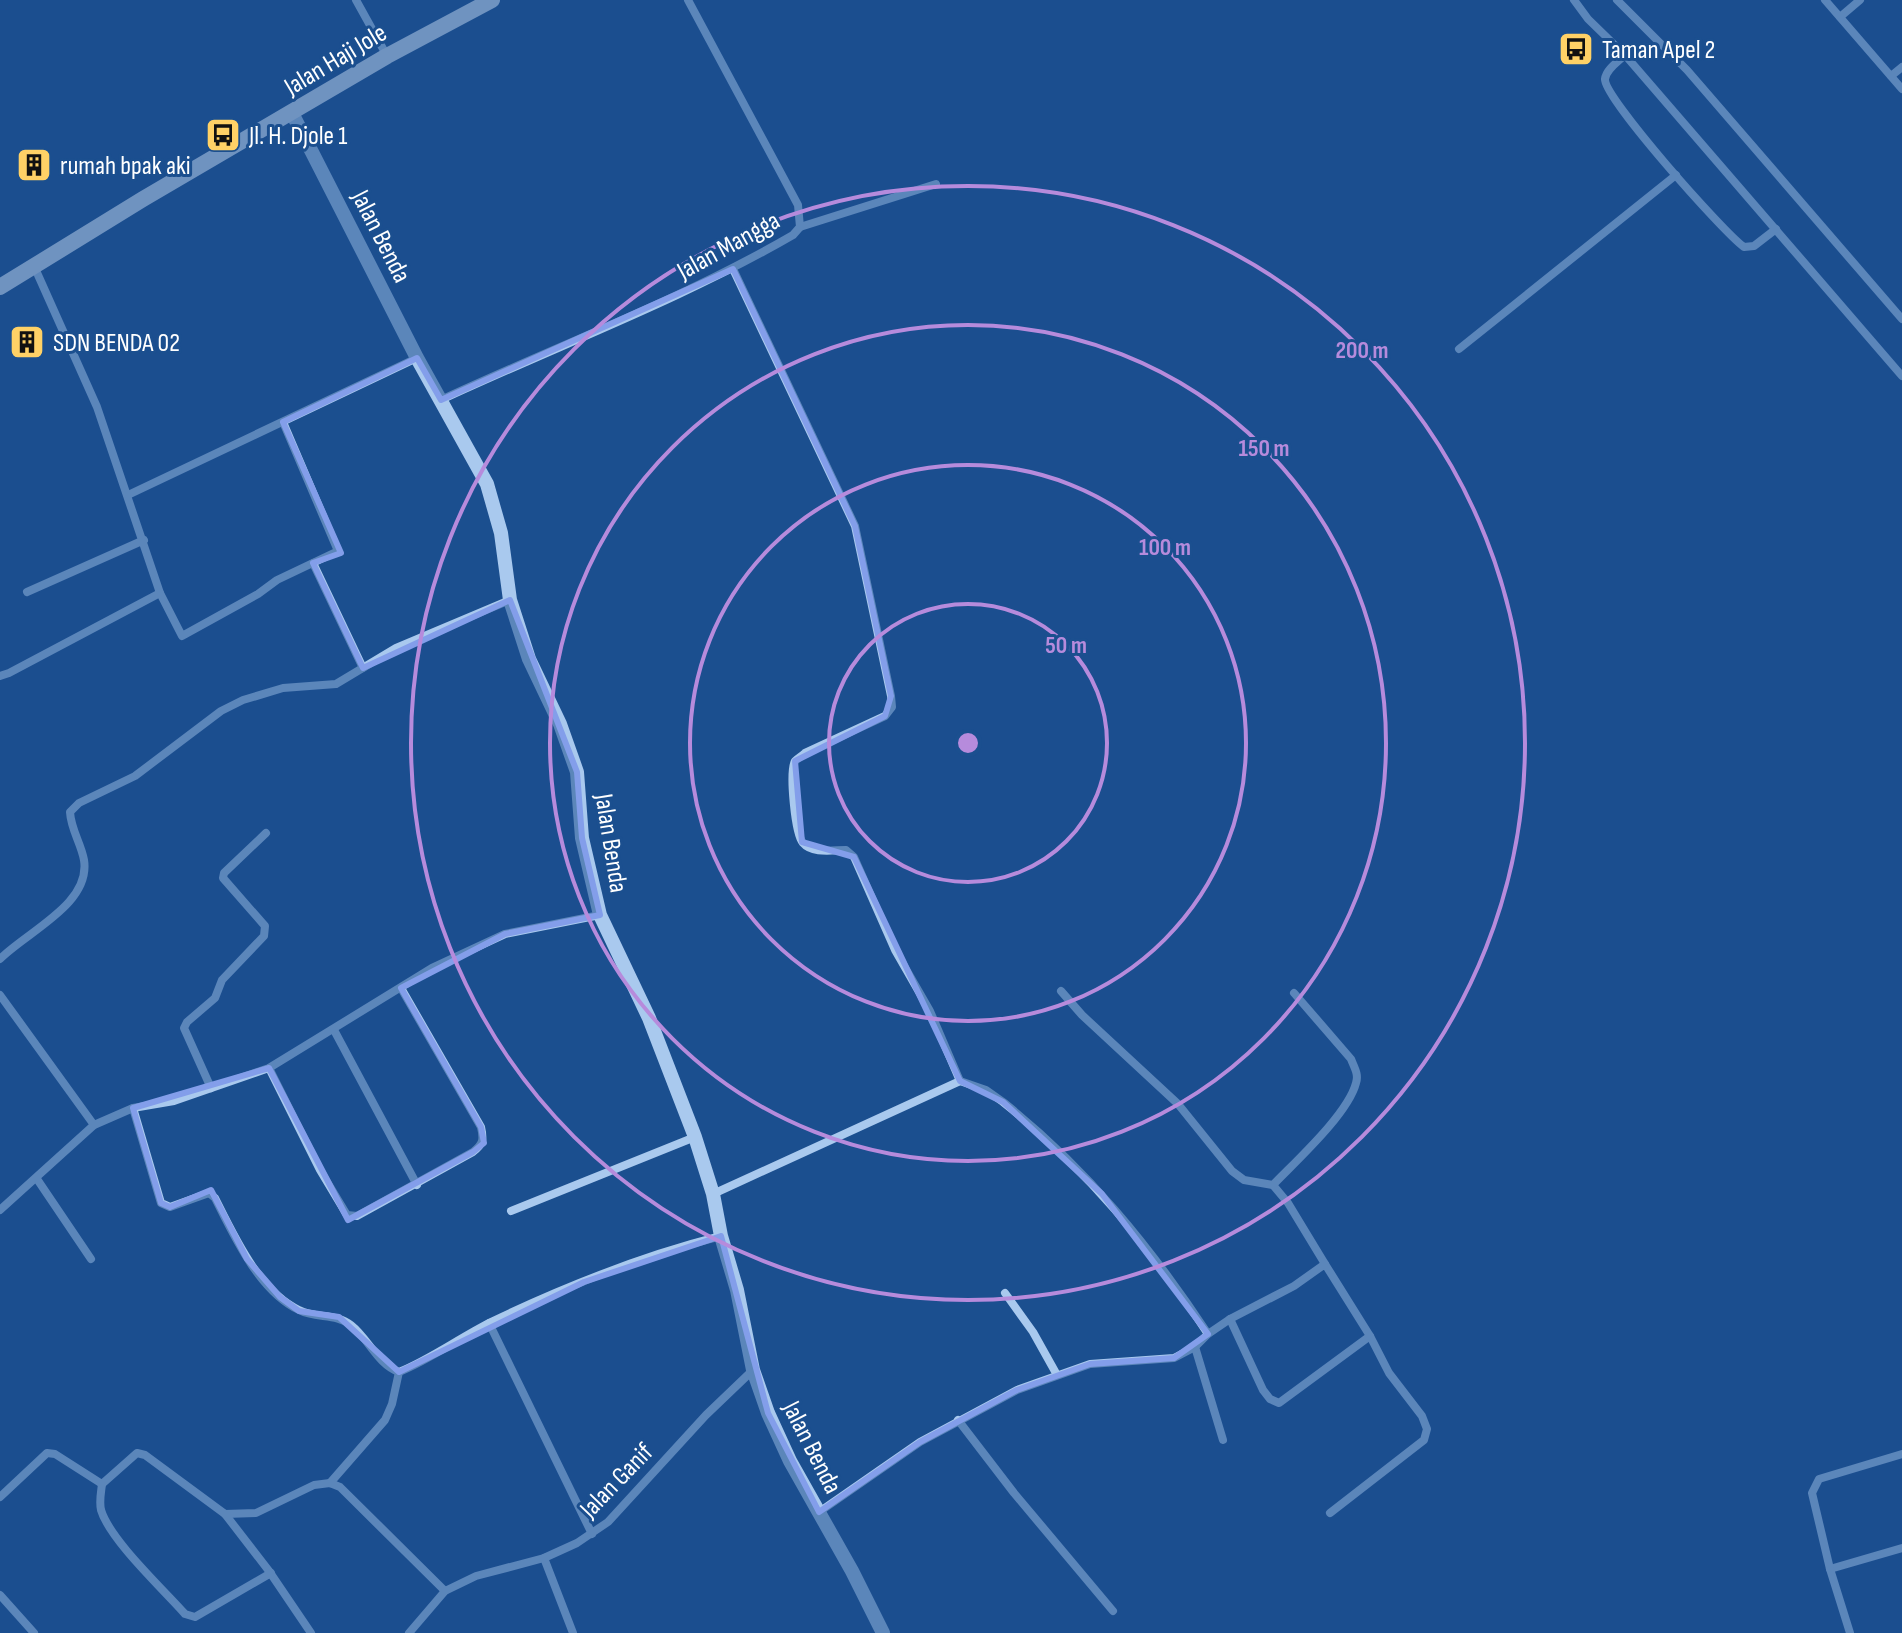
<svg xmlns="http://www.w3.org/2000/svg" width="1902" height="1633" font-family="'Sofia Sans Condensed',sans-serif">
	<style>
		.lines { fill: none; stroke-linecap: round; stroke-linejoin: round }
		.minor { stroke: #a9c9ee; stroke-width: 8 }
		.tertiary { stroke: #a9c9ee; stroke-width: 14 }
		.secondary { stroke: #d6e6fa; stroke-width: 16 }
		.marked { fill: none; stroke: #839eea; stroke-width: 6; stroke-linejoin: round }
		.ring { fill: none; stroke: #b68bdc; stroke-width: 4 }
		.labels { text-anchor: middle; stroke-width: 6; stroke-linejoin: round; paint-order: stroke }
		.poi-label { font-size: 26px; fill: #fff; stroke: #1b4f8f; text-anchor: start }
		.street-label { font-size: 26px; fill: #fff; stroke: #1b4f8f }
		.centre { fill: #b68bdc; stroke: #1b4f8f; stroke-width: 4 }
		.ring-label { font-size: 24px; text-anchor: middle; font-weight: bold; fill: #b68bdc; stroke: #1b4f8f; stroke-width: 6; stroke-linejoin: round; paint-order: stroke }
	</style>
	<rect width="100%" height="100%" fill="#1b4f8f"/>
	<g class="lines">
		<g class="minor">
			<polyline points="356,0 387,56"/>
			<polyline points="1574,0 1588,19 1625,55 1902,376"/>
			<polyline points="1617,0 1687,70 1902,319"/>
			<polyline points="1825,0 1902,89"/>
			<polyline points="1840,17 1860,0"/>
			<path d="M1625 55C1619 61 1606 69 1605 79 1603 97 1724 233 1744 247L1754 246 1776 229"/>
			<polyline points="1891,76 1902,67"/>
			<polyline points="800,227 936,184"/>
			<polyline points="34,266 97,407 160,593 182,636 258,594 277,580 338,551 283,422"/>
			<path d="M733 269 855 526 891 696 892 707 885 716 805 753C802 756 798 758 795 761 789 772 795 834 803 843 812 854 833 850 846 850L854 857 895 950 930 1011 960 1081"/>
			<polyline points="1459,349 1676,175"/>
			<path d="M441 400C559 345 681 300 793 235L800 227 798 205 688 0"/>
			<polyline points="128,495 417,358"/>
			<polyline points="313,563 363,668"/>
			<polyline points="27,592 144,540"/>
			<polyline points="0,676 9,673 160,593"/>
			<path d="M0 959C28 931 91 904 84 860 81 843 71 830 70 812L79 803 135 776 221 711 243 700 283 688 336 684 396 648 510 600"/>
			<polyline points="1061,991 1082,1015 1178,1104 1232,1171 1244,1180 1273,1185 1288,1203 1325,1264"/>
			<polyline points="0,995 94,1125"/>
			<polyline points="334,1030 417,1185"/>
			<path d="M269 1068 320 1170 347 1215 357 1216 473 1152C483 1144 484 1140 481 1127L401 988"/>
			<polyline points="211,1088 184,1028 187,1022 215,998 222,980 264,936 265,926 223,878 224,873 266,833"/>
			<path d="M133 1108 161 1203 170 1207 209 1193 215 1198C234 1236 259 1291 299 1310 316 1319 336 1313 351 1325 369 1339 377 1364 399 1372 431 1359 459 1338 491 1322 564 1287 642 1256 721 1236"/>
			<polyline points="37,1179 91,1259"/>
			<path d="M1273 1185C1296 1161 1348 1114 1356 1083 1359 1074 1354 1067 1351 1059L1294 993"/>
			<path d="M713 1194 960 1081 986 1090 1003 1102C1086 1168 1150 1246 1208 1334"/>
			<polyline points="0,1210 94,1125 133,1108 174,1101 269,1068 432,968 505,934 600,915"/>
			<polyline points="511,1211 695,1137"/>
			<polyline points="1005,1293 1033,1332 1057,1375"/>
			<polyline points="1230,1319 1263,1390 1270,1399 1279,1403 1370,1336"/>
			<polyline points="489,1323 592,1534"/>
			<polyline points="1195,1347 1223,1440"/>
			<polyline points="958,1420 1014,1493 1113,1611"/>
			<polyline points="330,1483 385,1420 392,1404 399,1372"/>
			<path d="M102 1484C101 1493 99 1501 101 1510 110 1540 163 1589 185 1614L195 1617 271 1573"/>
			<polyline points="0,1497 47,1453 55,1454 102,1484 137,1453 145,1455 225,1514 256,1513 314,1485 330,1483 340,1487 445,1591"/>
			<polyline points="819,1512 920,1442 1017,1390 1090,1364 1174,1358 1195,1347 1208,1334 1230,1319 1294,1286 1325,1264 1370,1336 1389,1373 1422,1416 1427,1429 1424,1440 1330,1513"/>
			<polyline points="225,1514 269,1571 311,1633"/>
			<polyline points="544,1558 573,1633"/>
			<polyline points="1830,1569 1902,1548"/>
			<polyline points="0,1595 34,1633"/>
			<polyline points="409,1633 445,1591 476,1576 544,1558 577,1543 608,1522 706,1415 753,1370"/>
			<polyline points="1850,1633 1830,1569 1812,1493 1819,1479 1902,1454"/>
		</g>
		<polyline class="tertiary" points="292,113 417,358 487,484 501,533 510,600 529,659 560,724 577,772 582,838 600,915 649,1018 695,1137 713,1194 721,1236 737,1290 753,1370 768,1413 790,1461 852,1571 883,1633"/>
		<polyline class="secondary" points="0,287 143,199 387,56 492,0"/>
	</g>
	<path d="M0 0H1902V1633H0ZM733 269 855 526 891 696 885 716 795 761 802 842 854 857 960 1081 1003 1102 1102 1194 1208 1334 1174 1358 1090 1364 1017 1390 920 1442 819 1512 768 1413 721 1236 584 1282 399 1372 339 1317 299 1311 280 1297 247 1259 211 1190 170 1207 161 1203 133 1108 269 1068 348 1220 473 1152 484 1143 481 1127 401 988 505 934 600 915 582 838 577 772 510 600 363 668 313 563 341 553 283 422 417 358 441 400Z" fill="#1b4f8f" fill-opacity=".55" fill-rule="evenodd"/>
	<path class="marked" d="M733 269 855 526 891 696 885 716 795 761 802 842 854 857 960 1081 1003 1102 1102 1194 1208 1334 1174 1358 1090 1364 1017 1390 920 1442 819 1512 768 1413 721 1236 584 1282 399 1372 339 1317 299 1311 280 1297 247 1259 211 1190 170 1207 161 1203 133 1108 269 1068 348 1220 473 1152 484 1143 481 1127 401 988 505 934 600 915 582 838 577 772 510 600 363 668 313 563 341 553 283 422 417 358 441 400Z"/>
	<g class="ring">
		<circle cx="968" cy="743" r="139"/>
		<circle cx="968" cy="743" r="278"/>
		<circle cx="968" cy="743" r="418"/>
		<circle cx="968" cy="743" r="557"/>
	</g>
	<defs>
		<g id="bus-square" transform="scale(1.8)"><rect x="-9" y="-9" width="18" height="18" rx="4" fill="#ffd166" stroke="#1b4f8f"/><path d="M-5-6H5V4H4V6H2V4H-2V6H-4V4H-5ZM-3.5-4V0h7V-4ZM-3.5 1.2v1.5H-2V1.2ZM2 1.2v1.5H3.5V1.2Z" fill="#111"/></g>
		<g id="building-square" transform="scale(1.8)"><rect x="-9" y="-9" width="18" height="18" rx="4" fill="#ffd166" stroke="#1b4f8f"/><path d="M-4-6H4V6H1V3H-1V6H-4ZM-2.5-4.3h1.7v1.8h-1.7ZM.8-4.3h1.7v1.8H.8ZM-2.5-1h1.7V.8h-1.7ZM.8-1h1.7V.8H.8Z" fill="#111"/></g>
	</defs>
	<g fill-rule="evenodd">
		<use href="#bus-square" x="1576" y="49"/>
		<use href="#bus-square" x="223" y="135"/>
		<use href="#building-square" x="34" y="165"/>
		<use href="#building-square" x="27" y="342"/>
	</g>
	<g class="labels">
		<g class="poi-label">
			<text x="1602" y="58">Taman Apel 2</text>
			<text x="249" y="144">Jl. H. Djole 1</text>
			<text x="60" y="174">rumah bpak aki</text>
			<text x="53" y="351">SDN BENDA 02</text>
		</g>
		<g class="street-label">
			<text transform="translate(335 59) rotate(-31)" y="9">Jalan Haji Jole</text>
			<text transform="translate(382 236) rotate(63)" y="9">Jalan Benda</text>
			<text transform="translate(728 245) rotate(-29)" y="9">Jalan Mangga</text>
			<text transform="translate(612 843) rotate(81)" y="9">Jalan Benda</text>
			<text transform="translate(813 1447) rotate(63)" y="9">Jalan Benda</text>
			<text transform="translate(616 1480) rotate(-46)" y="9">Jalan Ganif</text>
		</g>
	</g>
	<circle cx="968" cy="743" r="12" class="centre"/>
	<g class="ring-label">
		<text x="1362" y="358">200 m</text>
		<text x="1264" y="456">150 m</text>
		<text x="1165" y="555">100 m</text>
		<text x="1066" y="653">50 m</text>
	</g>
</svg>
